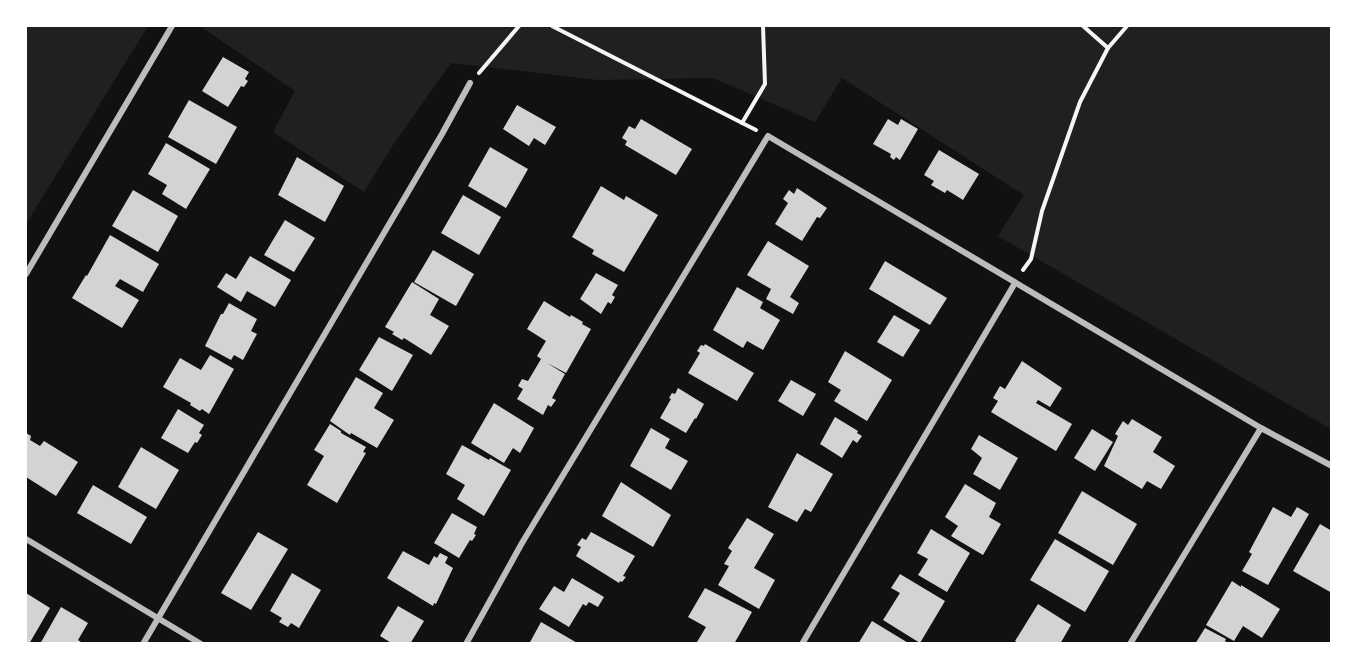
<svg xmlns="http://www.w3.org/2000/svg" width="1357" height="669" font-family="Manrope,sans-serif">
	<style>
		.green { fill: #202020 }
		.building { fill: #d3d3d3 }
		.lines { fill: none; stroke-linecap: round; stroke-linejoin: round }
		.path { stroke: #f5f5f5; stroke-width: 4 }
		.minor { stroke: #bcbcbc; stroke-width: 6 }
	</style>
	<rect width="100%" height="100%" fill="#111"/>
	<g class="green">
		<polygon points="26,26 148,26 26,224"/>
		<polygon points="200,26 1331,26 1331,429 998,236 1024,195 842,78 815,122 713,78 598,80 451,63 393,145 364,192 273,132 295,91"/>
	</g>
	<g class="building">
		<polygon points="223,57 249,72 245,79 248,81 244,87 241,86 228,107 202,91"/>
		<polygon points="189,100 237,127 216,164 168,137"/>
		<polygon points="517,105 556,127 545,145 534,138 529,146 503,129"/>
		<polygon points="641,119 692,149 676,175 625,145 627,141 622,138 629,126 635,129"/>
		<polygon points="888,119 898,125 901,119 918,129 900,160 896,157 894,160 890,157 891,154 873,144"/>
		<polygon points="166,143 210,169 186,209 162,194 167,185 148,174"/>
		<polygon points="490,147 528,169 506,208 468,186"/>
		<polygon points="939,150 979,174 963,200 947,190 945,193 931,185 934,181 924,175"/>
		<polygon points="297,157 344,186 325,222 278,195"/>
		<polygon points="601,186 624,200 626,196 658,215 624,272 592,254 594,250 572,237"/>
		<polygon points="797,188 827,208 820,218 817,217 802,241 775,224 788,203 783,199 789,190 794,194"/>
		<polygon points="133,190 178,216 158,252 112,226"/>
		<polygon points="463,195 501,217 479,255 441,233"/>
		<polygon points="285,220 315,238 294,272 264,255"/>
		<polygon points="110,235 159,264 143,292 120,279 115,286 139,300 122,328 72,298 86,275 87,276"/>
		<polygon points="768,241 809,266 790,297 799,303 793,314 766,299 771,289 747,275"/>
		<polygon points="433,250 474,274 456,306 414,282"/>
		<polygon points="250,256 291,280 275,307 247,291 241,302 217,287 226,273 236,279"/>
		<polygon points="885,261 947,298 930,325 869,289"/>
		<polygon points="596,273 618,285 612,295 615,297 611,304 608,302 601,314 580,299"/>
		<polygon points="412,282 439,299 430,315 449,326 431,355 404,338 402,340 392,334 394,332 385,327"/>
		<polygon points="737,287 763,302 760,308 780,320 763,350 747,341 743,348 713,330"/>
		<polygon points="544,301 570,317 571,315 583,322 582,324 591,329 566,373 547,363 565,374 552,398 556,400 551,407 548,405 543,415 517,399 523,389 518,386 522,379 528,381 541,359 537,356 546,341 527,329"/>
		<polygon points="229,303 257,319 251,331 257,334 243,360 234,355 231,360 205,346 221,314 223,314"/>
		<polygon points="894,315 920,330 903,357 877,342"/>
		<polygon points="379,337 413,355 392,391 359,370"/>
		<polygon points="705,344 754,373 737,401 688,373 700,353 697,351 701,345 704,346"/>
		<polygon points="845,351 892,380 867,421 834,401 841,390 828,382"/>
		<polygon points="210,355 234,369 209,414 202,409 200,411 190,405 191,403 163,387 180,358 201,370"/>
		<polygon points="1022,361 1062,388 1050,407 1038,400 1036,403 1072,424 1056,451 991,412 998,401 993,398 1000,386 1005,389"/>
		<polygon points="356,377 383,393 374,408 394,420 377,448 351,433 350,435 330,421"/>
		<polygon points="791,380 816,394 803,416 778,401"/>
		<polygon points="678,388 704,404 696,419 695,418 686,433 660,418 671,399 669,398 672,393 675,394"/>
		<polygon points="494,403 534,428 520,453 513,448 504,463 471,443"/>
		<polygon points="178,409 204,425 199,433 202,435 197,443 195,442 188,453 161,438"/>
		<polygon points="835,417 858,431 857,433 862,436 857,443 853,440 842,458 820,444"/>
		<polygon points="1132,419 1162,437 1153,452 1175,466 1161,489 1147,481 1142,489 1104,466 1118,436 1115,434 1123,421 1128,425"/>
		<polygon points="330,424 341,431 341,433 366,447 363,452 366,453 337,503 307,485 324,456 314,450"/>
		<polygon points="651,428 670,439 665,448 688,461 671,490 630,466"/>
		<polygon points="1092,429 1113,442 1095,471 1074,458"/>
		<polygon points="26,433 31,436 30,440 40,446 44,441 78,462 56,496 26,477"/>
		<polygon points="979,435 1018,458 1000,490 973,474 982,458 971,449"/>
		<polygon points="462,445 489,460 490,458 511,470 484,516 457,499 465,485 446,474"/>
		<polygon points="141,447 179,470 156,509 118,487"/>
		<polygon points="797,453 833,474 811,512 805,509 797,522 768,507"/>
		<polygon points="621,482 671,515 653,547 602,516"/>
		<polygon points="965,484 996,503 989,517 1001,524 983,555 951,536 958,526 945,517"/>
		<polygon points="93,485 147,517 131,544 77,513"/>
		<polygon points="1082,491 1137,524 1113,565 1058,533"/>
		<polygon points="1273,507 1291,517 1297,507 1309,514 1268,585 1242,571 1252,554 1249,552"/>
		<polygon points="452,513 477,527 474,534 476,535 472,541 470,540 459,558 434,543"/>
		<polygon points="747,518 774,534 754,568 775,580 759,609 718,585 729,566 724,564 732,551 728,548"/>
		<polygon points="1320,524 1332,531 1332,593 1293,571"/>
		<polygon points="931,529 970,553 947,592 918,575 928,559 917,553"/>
		<polygon points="258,532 288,549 251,610 221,593"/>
		<polygon points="591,532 635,556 623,576 626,577 622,582 620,581 619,583 576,556 581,547 577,545 582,538 586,540"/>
		<polygon points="1055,539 1109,571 1085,612 1030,580"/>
		<polygon points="403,551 429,565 434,556 437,558 440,553 448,557 445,563 453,568 436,604 434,603 433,606 387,578"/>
		<polygon points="292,573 321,590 299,628 291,623 288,627 279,622 282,618 270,611"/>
		<polygon points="900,574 945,601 920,643 883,620 900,593 891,588"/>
		<polygon points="572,578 604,597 598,607 589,602 586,606 583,604 569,627 539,609 554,586 564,592"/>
		<polygon points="1232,581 1241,587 1241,585 1280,609 1262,638 1243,626 1234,641 1206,625"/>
		<polygon points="705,588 752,612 734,644 697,642 706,627 688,617"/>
		<polygon points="26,593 50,608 29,644 26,644"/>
		<polygon points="1038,604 1071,625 1060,644 1019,644 1015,641"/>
		<polygon points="398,606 424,621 410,644 393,644 380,636"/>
		<polygon points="61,607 88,623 78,640 81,642 80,644 40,644"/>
		<polygon points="872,621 910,644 858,644"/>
		<polygon points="541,622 579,644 529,644"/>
		<polygon points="1205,628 1226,639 1225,641 1229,644 1195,644"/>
	</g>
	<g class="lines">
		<g class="path">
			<polyline points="552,26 756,130"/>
			<polyline points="1083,26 1108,48"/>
			<polyline points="479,73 519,26"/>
			<polyline points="742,123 765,84 763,26"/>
			<polyline points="1023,270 1031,259 1042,211 1080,102 1108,48 1127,26"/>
		</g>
		<g class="minor">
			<polyline points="26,274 172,26"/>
			<polyline points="26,539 201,644"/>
			<polyline points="143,644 442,134 470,83"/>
			<polyline points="466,644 522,543 768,136 1261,428 1332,466"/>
			<polyline points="802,644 1015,283"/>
			<polyline points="1130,644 1261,428"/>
		</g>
	</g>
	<rect width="1357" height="669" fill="none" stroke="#ffffff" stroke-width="54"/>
</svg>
